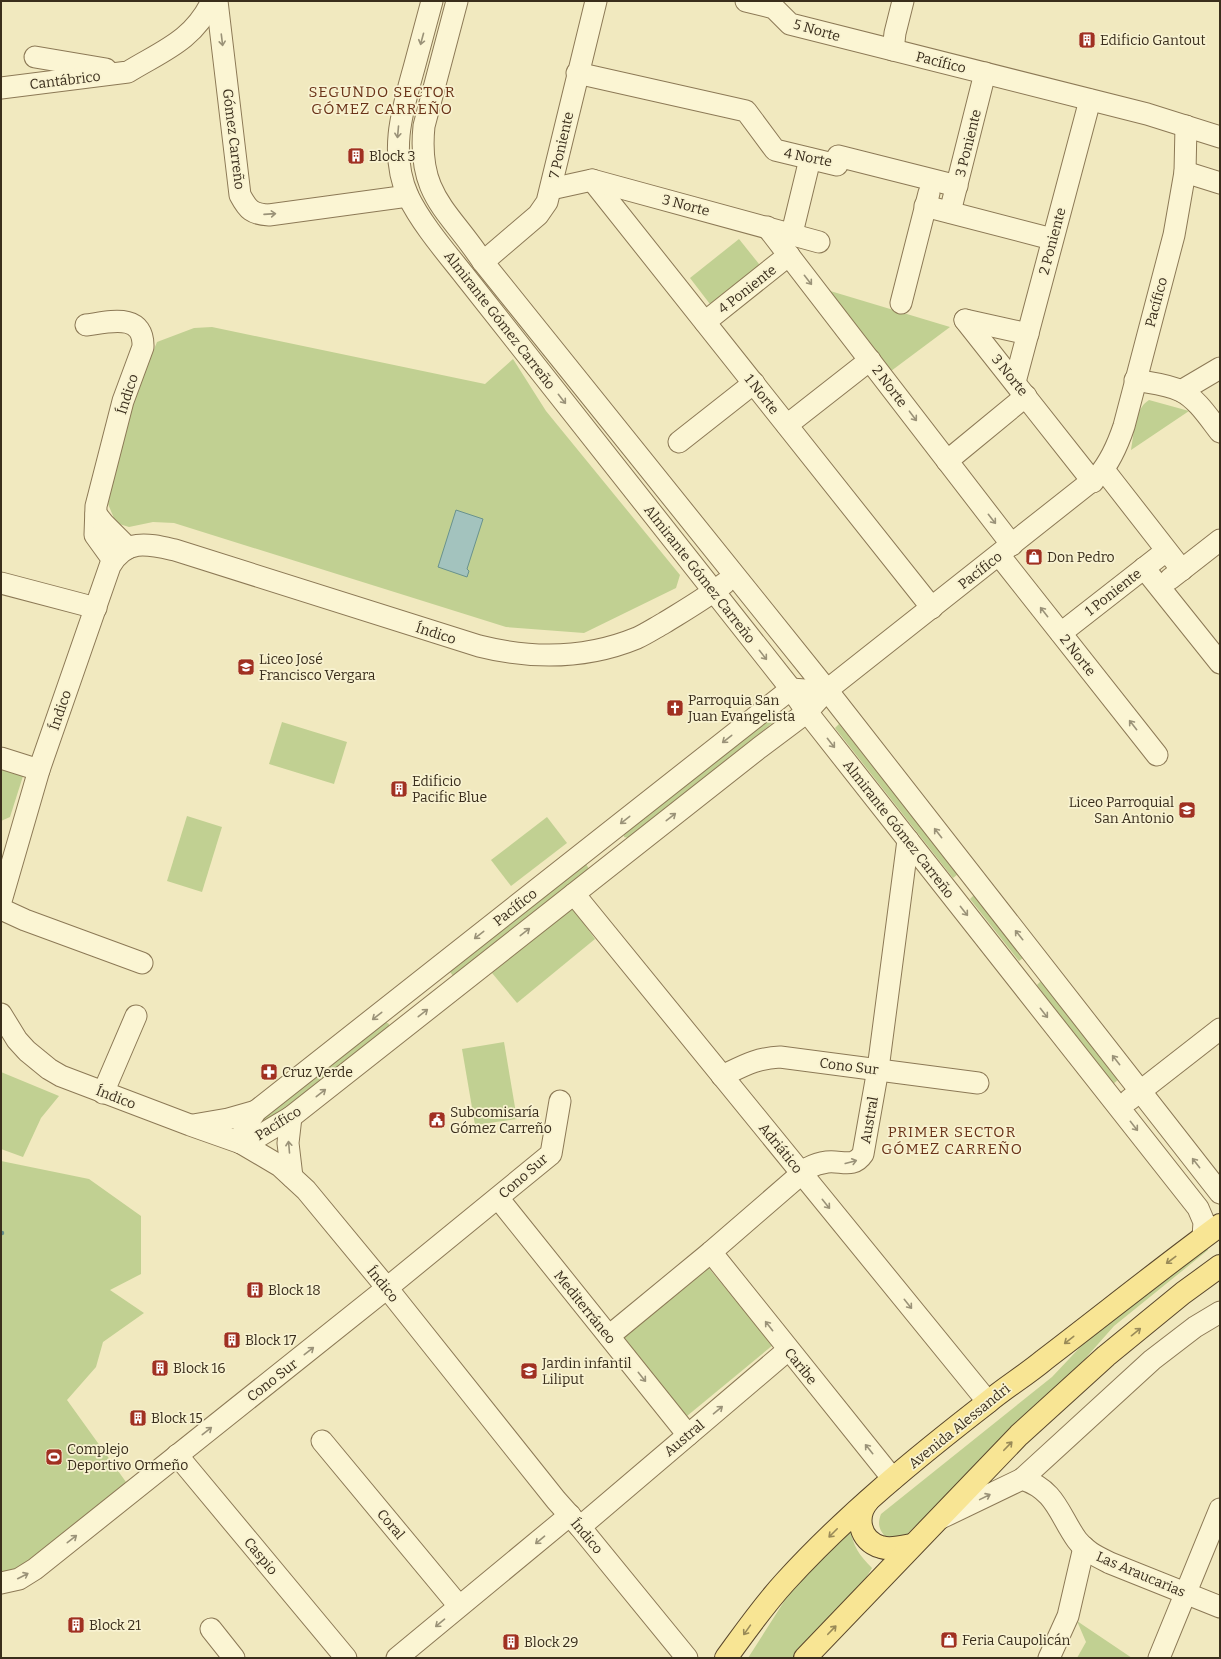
<svg xmlns="http://www.w3.org/2000/svg" width="1221" height="1659" font-family="Bitter,serif">
	<style>
		.green { fill: #c1d092 }
		.water { fill: #a3c3be; stroke: #69928d }
		.lines { fill: none; stroke-linecap: round; stroke-linejoin: round }
		.stream { stroke: #69928d; stroke-width: 4.5 }
		.minor-casing { stroke: #8c7956; stroke-width: 23 }
		.major-casing { stroke: #59462b; stroke-width: 24 }
		.minor { stroke: #fbf5d3; stroke-width: 21 }
		.major { stroke: #f8e594; stroke-width: 22 }
		.oneway { stroke: #9a9278 }
		.oneway2 { stroke: #998a58 }
		.labels { text-anchor: middle; stroke-width: 3.5; stroke-linejoin: round; paint-order: stroke }
		.street-label { font-size: 14px; fill: #3a2e1c; stroke: #f8f2d0 }
		.poi-label { font-size: 14px; fill: #3a2e1c; stroke: #f8f2d0; text-anchor: start }
		.neighbourhood-label { font-size: 15px; letter-spacing: 1px; fill: #6a3318; stroke: #f8f2d0 }
	</style>
	<rect width="100%" height="100%" fill="#f1e9bf"/>
	<g class="green">
		<polygon points="739,239 763,269 713,308 690,278"/>
		<polygon points="817,287 950,327 887,374"/>
		<polygon points="212,327 485,384 513,359 546,411 680,575 676,588 584,633 506,627 174,523 153,522 129,527 116,523 108,504 129,410 157,342 194,328"/>
		<path d="M1149 400 1189 411 1131 450C1134 435 1134 409 1149 400Z"/>
		<polygon points="776,711 780,717 628,838 624,837 624,832"/>
		<polygon points="282,722 347,742 334,784 269,764"/>
		<polygon points="839,724 958,874 953,878 835,728"/>
		<polygon points="1,766 24,773 10,817 1,821"/>
		<polygon points="187,816 222,827 202,892 167,881"/>
		<polygon points="547,817 567,843 511,886 491,860"/>
		<polygon points="586,864 589,869 454,977 450,972"/>
		<polygon points="974,895 1024,957 1019,961 970,899"/>
		<polygon points="572,907 595,939 517,1003 492,973"/>
		<polygon points="1042,980 1120,1078 1112,1085 1037,985"/>
		<polygon points="384,1021 389,1024 389,1027 253,1133 250,1128"/>
		<polygon points="504,1042 517,1119 475,1125 462,1049"/>
		<polygon points="1,1072 59,1096 41,1118 23,1157 1,1149"/>
		<polygon points="1,1161 89,1179 141,1216 141,1274 110,1290 144,1313 103,1342 96,1367 67,1400 126,1482 28,1562 13,1571 1,1573"/>
		<path d="M1207 1247 1208 1250 1114 1326 1060 1387 904 1537 890 1542C881 1532 876 1527 881 1514L1052 1377 1085 1342Z"/>
		<polygon points="707,1266 773,1345 687,1416 621,1337"/>
		<path d="M850 1528C853 1546 859 1555 872 1568L855 1596 795 1658H748L792 1589Z"/>
		<polygon points="1077,1621 1132,1658 1077,1658 1086,1642"/>
	</g>
	<polygon class="water" points="456,510 483,519 467,569 469,571 467,577 438,567"/>
	<g class="lines">
		<polyline class="stream" points="1,1233 2,1233"/>
		<g class="minor-casing">
			<g id="minor">
				<path d="M217 1 240 195C248 210 252 214 269 215L408 196"/>
				<path d="M432 1C426 23 420 46 414 68 402 111 389 153 408 196 421 223 445 251 464 275L791 689 807 712 1198 1208 1204 1222 1203 1237"/>
				<path d="M457 1 424 126C417 196 449 210 483 262L827 690 1220 1193"/>
				<polyline points="746,1 774,8 790,24 1147,114 1220,137"/>
				<polyline points="893,50 895,33 903,1"/>
				<polyline points="35,57 106,69"/>
				<polyline points="577,73 746,111 775,150 837,165 838,156 957,186"/>
				<path d="M1 88 128 72C162 51 193 41 212 1"/>
				<polyline points="1185,172 1220,183"/>
				<polyline points="592,180 932,608"/>
				<polyline points="551,189 592,180 819,242"/>
				<polyline points="925,206 1052,239"/>
				<polyline points="950,212 985,73"/>
				<polyline points="767,227 1012,545"/>
				<polyline points="792,233 810,159"/>
				<polyline points="483,262 538,215 547,202 596,1"/>
				<polyline points="901,303 929,193"/>
				<polyline points="965,320 1093,482"/>
				<polyline points="965,320 1028,334"/>
				<polyline points="705,322 789,255"/>
				<path d="M86 325C109 322 144 312 143 347L123 401 96 506 95 535 113 560"/>
				<path d="M1135 380C1150 383 1167 384 1181 391 1197 399 1209 418 1220 432"/>
				<polyline points="1015,382 1090,100"/>
				<polyline points="1181,391 1220,368"/>
				<polyline points="787,425 870,360"/>
				<polyline points="679,442 754,383"/>
				<polyline points="947,461 1026,396"/>
				<polyline points="1104,470 1182,570"/>
				<polyline points="96,514 104,524 128,548"/>
				<polyline points="999,555 1157,755"/>
				<polyline points="1144,568 1220,663"/>
				<polyline points="1170,579 1220,540"/>
				<polyline points="1,583 96,608"/>
				<polyline points="1061,633 1166,551"/>
				<polyline points="1,758 39,770"/>
				<polyline points="574,894 988,1402"/>
				<path d="M1 901 39 770 110 566C126 538 148 544 175 550L479 646C531 659 586 659 637 638 646 634 655 628 664 623 685 610 706 598 725 583"/>
				<polyline points="1,909 25,920 142,963"/>
				<polyline points="1,1014 17,1040 27,1051 49,1069 61,1076 190,1125 241,1143 280,1166 306,1190 387,1288 556,1500 580,1527 687,1658"/>
				<path d="M722 1076C743 1066 756 1058 780 1057L978 1083"/>
				<polyline points="103,1093 136,1016"/>
				<polyline points="1129,1100 1220,1029"/>
				<polyline points="291,1117 288,1143 292,1177"/>
				<polyline points="193,1125 228,1119 256,1111"/>
				<path d="M241 1143 256 1138 291 1117 759 748 807 712 827 690 1098 476C1111 461 1118 444 1124 426L1174 235 1185 172 1186 126"/>
				<polyline points="241,1143 244,1129 256,1111 791,689 805,690"/>
				<polyline points="498,1198 688,1435"/>
				<polyline points="711,1252 893,1479"/>
				<path d="M609 1336 711 1252 808 1168C814 1165 820 1163 827 1162 841 1160 853 1169 863 1154L878 1069 908 840"/>
				<polyline points="322,1441 459,1606"/>
				<polyline points="177,1455 346,1658"/>
				<polyline points="1022,1479 1152,1360 1195,1327 1220,1312"/>
				<path d="M941 1518 1022 1479C1056 1490 1059 1515 1077 1540 1085 1551 1098 1557 1110 1563L1220 1607"/>
				<polyline points="580,1527 788,1350"/>
				<polyline points="1,1583 19,1579 35,1569 387,1288 551,1154 560,1101"/>
				<polyline points="211,1629 234,1658"/>
				<polyline points="397,1658 570,1515"/>
				<polyline points="1049,1658 1068,1616 1084,1547"/>
				<polyline points="1159,1658 1220,1509"/>
			</g>
		</g>
		<g class="major-casing">
			<g id="major">
				<path d="M868 1501C855 1516 859 1541 881 1547 890 1550 902 1547 912 1545"/>
				<path d="M726 1658C745 1632 763 1606 785 1582 846 1515 917 1457 988 1402 1006 1387 1026 1375 1044 1360 1103 1315 1160 1269 1220 1225"/>
				<polyline points="805,1658 1019,1435 1106,1356 1183,1293 1220,1266"/>
			</g>
		</g>
		<use href="#minor" class="minor"/>
		<use href="#major" class="major"/>
	</g>
	<defs><path id="oneway-shaft" d="M-6 0H5M1.5-3L5.5 0L1.5 3" fill="none" stroke-width="1.6" stroke-linecap="round" stroke-linejoin="round"/></defs>
	<g class="oneway">
		<use href="#oneway-shaft" transform="translate(422 39) rotate(105)"/>
		<use href="#oneway-shaft" transform="translate(222 40) rotate(83)"/>
		<use href="#oneway-shaft" transform="translate(398 132) rotate(95)"/>
		<use href="#oneway-shaft" transform="translate(270 214) rotate(-4)"/>
		<use href="#oneway-shaft" transform="translate(808 280) rotate(52)"/>
		<use href="#oneway-shaft" transform="translate(562 399) rotate(52)"/>
		<use href="#oneway-shaft" transform="translate(913 416) rotate(53)"/>
		<use href="#oneway-shaft" transform="translate(992 519) rotate(52)"/>
		<use href="#oneway-shaft" transform="translate(1044 612) rotate(-128)"/>
		<use href="#oneway-shaft" transform="translate(763 655) rotate(52)"/>
		<use href="#oneway-shaft" transform="translate(1133 725) rotate(-128)"/>
		<use href="#oneway-shaft" transform="translate(727 739) rotate(142)"/>
		<use href="#oneway-shaft" transform="translate(831 743) rotate(52)"/>
		<use href="#oneway-shaft" transform="translate(671 817) rotate(-38)"/>
		<use href="#oneway-shaft" transform="translate(625 820) rotate(142)"/>
		<use href="#oneway-shaft" transform="translate(938 833) rotate(-128)"/>
		<use href="#oneway-shaft" transform="translate(964 911) rotate(52)"/>
		<use href="#oneway-shaft" transform="translate(525 932) rotate(-38)"/>
		<use href="#oneway-shaft" transform="translate(479 935) rotate(142)"/>
		<use href="#oneway-shaft" transform="translate(1019 935) rotate(-129)"/>
		<use href="#oneway-shaft" transform="translate(423 1013) rotate(-38)"/>
		<use href="#oneway-shaft" transform="translate(1044 1013) rotate(52)"/>
		<use href="#oneway-shaft" transform="translate(377 1016) rotate(142)"/>
		<use href="#oneway-shaft" transform="translate(1116 1060) rotate(-128)"/>
		<use href="#oneway-shaft" transform="translate(321 1093) rotate(-38)"/>
		<use href="#oneway-shaft" transform="translate(1134 1126) rotate(52)"/>
		<use href="#oneway-shaft" transform="translate(289 1147) rotate(-95)"/>
		<use href="#oneway-shaft" transform="translate(851 1162) rotate(-15)"/>
		<use href="#oneway-shaft" transform="translate(1196 1163) rotate(-128)"/>
		<use href="#oneway-shaft" transform="translate(826 1204) rotate(51)"/>
		<use href="#oneway-shaft" transform="translate(908 1304) rotate(51)"/>
		<use href="#oneway-shaft" transform="translate(769 1326) rotate(-128)"/>
		<use href="#oneway-shaft" transform="translate(309 1351) rotate(-38)"/>
		<use href="#oneway-shaft" transform="translate(642 1377) rotate(51)"/>
		<use href="#oneway-shaft" transform="translate(718 1410) rotate(-40)"/>
		<use href="#oneway-shaft" transform="translate(207 1431) rotate(-38)"/>
		<use href="#oneway-shaft" transform="translate(869 1449) rotate(-129)"/>
		<use href="#oneway-shaft" transform="translate(985 1497) rotate(-26)"/>
		<use href="#oneway-shaft" transform="translate(72 1539) rotate(-38)"/>
		<use href="#oneway-shaft" transform="translate(540 1540) rotate(140)"/>
		<use href="#oneway-shaft" transform="translate(23 1576) rotate(-27)"/>
		<use href="#oneway-shaft" transform="translate(440 1623) rotate(140)"/>
	</g>
	<g class="oneway2">
		<use href="#oneway-shaft" transform="translate(1171 1260) rotate(143)"/>
		<use href="#oneway-shaft" transform="translate(1136 1332) rotate(-39)"/>
		<use href="#oneway-shaft" transform="translate(1069 1340) rotate(142)"/>
		<use href="#oneway-shaft" transform="translate(1008 1446) rotate(-46)"/>
		<use href="#oneway-shaft" transform="translate(833 1533) rotate(135)"/>
		<use href="#oneway-shaft" transform="translate(747 1630) rotate(125)"/>
		<use href="#oneway-shaft" transform="translate(832 1630) rotate(-46)"/>
	</g>
	<defs>
		<g id="building-square" transform="scale(0.9)"><rect x="-9" y="-9" width="18" height="18" rx="4" fill="#a03021" stroke="#f8f2d0"/><path d="M-4-6H4V6H1V3H-1V6H-4ZM-2.5-4.3h1.7v1.8h-1.7ZM.8-4.3h1.7v1.8H.8ZM-2.5-1h1.7V.8h-1.7ZM.8-1h1.7V.8H.8Z" fill="#fff"/></g>
		<g id="shop-square" transform="scale(0.9)"><rect x="-9" y="-9" width="18" height="18" rx="4" fill="#a03021" stroke="#f8f2d0"/><path d="M-5-2.5h2.3a2.7 3.5 0 0 1 5.4 0H5L5.5 6h-11ZM-1.5-2.5h3a1.5 2.3 0 0 0-3 0Z" fill="#fff"/></g>
		<g id="school-square" transform="scale(0.9)"><rect x="-9" y="-9" width="18" height="18" rx="4" fill="#a03021" stroke="#f8f2d0"/><path d="M0-5L7-2L0 1L-7-2ZM-4 1L0 2.5L4 1V4Q0 6-4 4Z" fill="#fff"/></g>
		<g id="church-square" transform="scale(0.9)"><rect x="-9" y="-9" width="18" height="18" rx="4" fill="#a03021" stroke="#f8f2d0"/><path d="M-1.2-6h2.4v3.5h3.3v2.4h-3.3V6h-2.4V-.1h-3.3v-2.4h3.3Z" fill="#fff"/></g>
		<g id="pharmacy-square" transform="scale(0.9)"><rect x="-9" y="-9" width="18" height="18" rx="4" fill="#a03021" stroke="#f8f2d0"/><path d="M-2-6h4v4h4v4h-4v4h-4v-4h-4v-4h4Z" fill="#fff"/></g>
		<g id="civic-square" transform="scale(0.9)"><rect x="-9" y="-9" width="18" height="18" rx="4" fill="#a03021" stroke="#f8f2d0"/><path d="M-.6-6.5H3V-4.5H.6V-3L4-1V1h2V6H-6V1h2V-1L-.6-3ZM-1.2 2.5V6h2.4V2.5Z" fill="#fff"/></g>
		<g id="stadium-square" transform="scale(0.9)"><rect x="-9" y="-9" width="18" height="18" rx="4" fill="#a03021" stroke="#f8f2d0"/><path d="M0-5a6.5 5 0 1 0 0 10a6.5 5 0 1 0 0-10ZM-3.5-1.8h7v3.6h-7Z" fill="#fff"/></g>
	</defs>
	<g fill-rule="evenodd">
		<use href="#building-square" x="1087" y="40"/>
		<use href="#building-square" x="356" y="156"/>
		<use href="#shop-square" x="1034" y="557"/>
		<use href="#school-square" x="246" y="667"/>
		<use href="#church-square" x="675" y="708"/>
		<use href="#building-square" x="399" y="789"/>
		<use href="#school-square" x="1187" y="810"/>
		<use href="#pharmacy-square" x="269" y="1072"/>
		<use href="#civic-square" x="437" y="1120"/>
		<use href="#building-square" x="255" y="1290"/>
		<use href="#building-square" x="232" y="1340"/>
		<use href="#building-square" x="160" y="1368"/>
		<use href="#school-square" x="529" y="1371"/>
		<use href="#building-square" x="138" y="1418"/>
		<use href="#stadium-square" x="54" y="1457"/>
		<use href="#building-square" x="76" y="1625"/>
		<use href="#shop-square" x="949" y="1640"/>
		<use href="#building-square" x="511" y="1642"/>
	</g>
	<g class="labels">
		<g class="street-label">
			<text transform="translate(817 30) rotate(16)" y="5">5 Norte</text>
			<text transform="translate(941 62) rotate(14)" y="5">Pacífico</text>
			<text transform="translate(65 80) rotate(-7)" y="5">Cantábrico</text>
			<text transform="translate(234 139) rotate(83)" y="5">Gómez Carreño</text>
			<text transform="translate(968 143) rotate(-76)" y="5">3 Poniente</text>
			<text transform="translate(561 145) rotate(-77)" y="5">7 Poniente</text>
			<text transform="translate(808 157) rotate(11)" y="5">4 Norte</text>
			<text transform="translate(686 205) rotate(15)" y="5">3 Norte</text>
			<text transform="translate(1052 241) rotate(-75)" y="5">2 Poniente</text>
			<text transform="translate(747 289) rotate(-38)" y="5">4 Poniente</text>
			<text transform="translate(1156 302) rotate(-75)" y="5">Pacífico</text>
			<text transform="translate(500 320) rotate(52)" y="5">Almirante Gómez Carreño</text>
			<text transform="translate(1010 375) rotate(51)" y="5">3 Norte</text>
			<text transform="translate(890 386) rotate(53)" y="5">2 Norte</text>
			<text transform="translate(127 394) rotate(-72)" y="5">Índico</text>
			<text transform="translate(762 394) rotate(52)" y="5">1 Norte</text>
			<text transform="translate(980 570) rotate(-38)" y="5">Pacífico</text>
			<text transform="translate(700 574) rotate(52)" y="5">Almirante Gómez Carreño</text>
			<text transform="translate(1113 592) rotate(-38)" y="5">1 Poniente</text>
			<text transform="translate(436 633) rotate(18)" y="5">Índico</text>
			<text transform="translate(1078 655) rotate(52)" y="5">2 Norte</text>
			<text transform="translate(60 710) rotate(-71)" y="5">Índico</text>
			<text transform="translate(899 829) rotate(52)" y="5">Almirante Gómez Carreño</text>
			<text transform="translate(515 907) rotate(-38)" y="5">Pacífico</text>
			<text transform="translate(849 1066) rotate(7)" y="5">Cono Sur</text>
			<text transform="translate(116 1097) rotate(21)" y="5">Índico</text>
			<text transform="translate(869 1120) rotate(-80)" y="5">Austral</text>
			<text transform="translate(278 1123) rotate(-32)" y="5">Pacífico</text>
			<text transform="translate(781 1148) rotate(51)" y="5">Adriático</text>
			<text transform="translate(523 1176) rotate(-41)" y="5">Cono Sur</text>
			<text transform="translate(383 1284) rotate(51)" y="5">Índico</text>
			<text transform="translate(585 1307) rotate(51)" y="5">Mediterráneo</text>
			<text transform="translate(801 1366) rotate(51)" y="5">Caribe</text>
			<text transform="translate(272 1380) rotate(-38)" y="5">Cono Sur</text>
			<text transform="translate(959 1426) rotate(-39)" y="5">Avenida Alessandri</text>
			<text transform="translate(684 1438) rotate(-40)" y="5">Austral</text>
			<text transform="translate(391 1524) rotate(50)" y="5">Coral</text>
			<text transform="translate(587 1536) rotate(50)" y="5">Índico</text>
			<text transform="translate(261 1556) rotate(50)" y="5">Caspio</text>
			<text transform="translate(1141 1574) rotate(23)" y="5">Las Araucarias</text>
		</g>
		<g class="poi-label">
			<text x="1100" y="45">Edificio Gantout</text>
			<text x="369" y="161">Block 3</text>
			<text x="1047" y="562">Don Pedro</text>
			<text x="259" y="664">Liceo José<tspan x="259" dy="16">Francisco Vergara</tspan></text>
			<text x="688" y="705">Parroquia San<tspan x="688" dy="16">Juan Evangelista</tspan></text>
			<text x="412" y="786">Edificio<tspan x="412" dy="16">Pacific Blue</tspan></text>
			<text x="1174" y="807" text-anchor="end">Liceo Parroquial<tspan x="1174" dy="16">San Antonio</tspan></text>
			<text x="282" y="1077">Cruz Verde</text>
			<text x="450" y="1117">Subcomisaría<tspan x="450" dy="16">Gómez Carreño</tspan></text>
			<text x="268" y="1295">Block 18</text>
			<text x="245" y="1345">Block 17</text>
			<text x="542" y="1368">Jardin infantil<tspan x="542" dy="16">Liliput</tspan></text>
			<text x="173" y="1373">Block 16</text>
			<text x="151" y="1423">Block 15</text>
			<text x="67" y="1454">Complejo<tspan x="67" dy="16">Deportivo Ormeño</tspan></text>
			<text x="89" y="1630">Block 21</text>
			<text x="962" y="1645">Feria Caupolicán</text>
			<text x="524" y="1647">Block 29</text>
		</g>
		<g class="neighbourhood-label">
			<text x="382" y="97">SEGUNDO SECTOR<tspan x="382" dy="17">GÓMEZ CARREÑO</tspan></text>
			<text x="952" y="1137">PRIMER SECTOR<tspan x="952" dy="17">GÓMEZ CARREÑO</tspan></text>
		</g>
	</g>
	<rect width="1221" height="1659" fill="none" stroke="#3a2e1c" stroke-width="4"/>
</svg>
